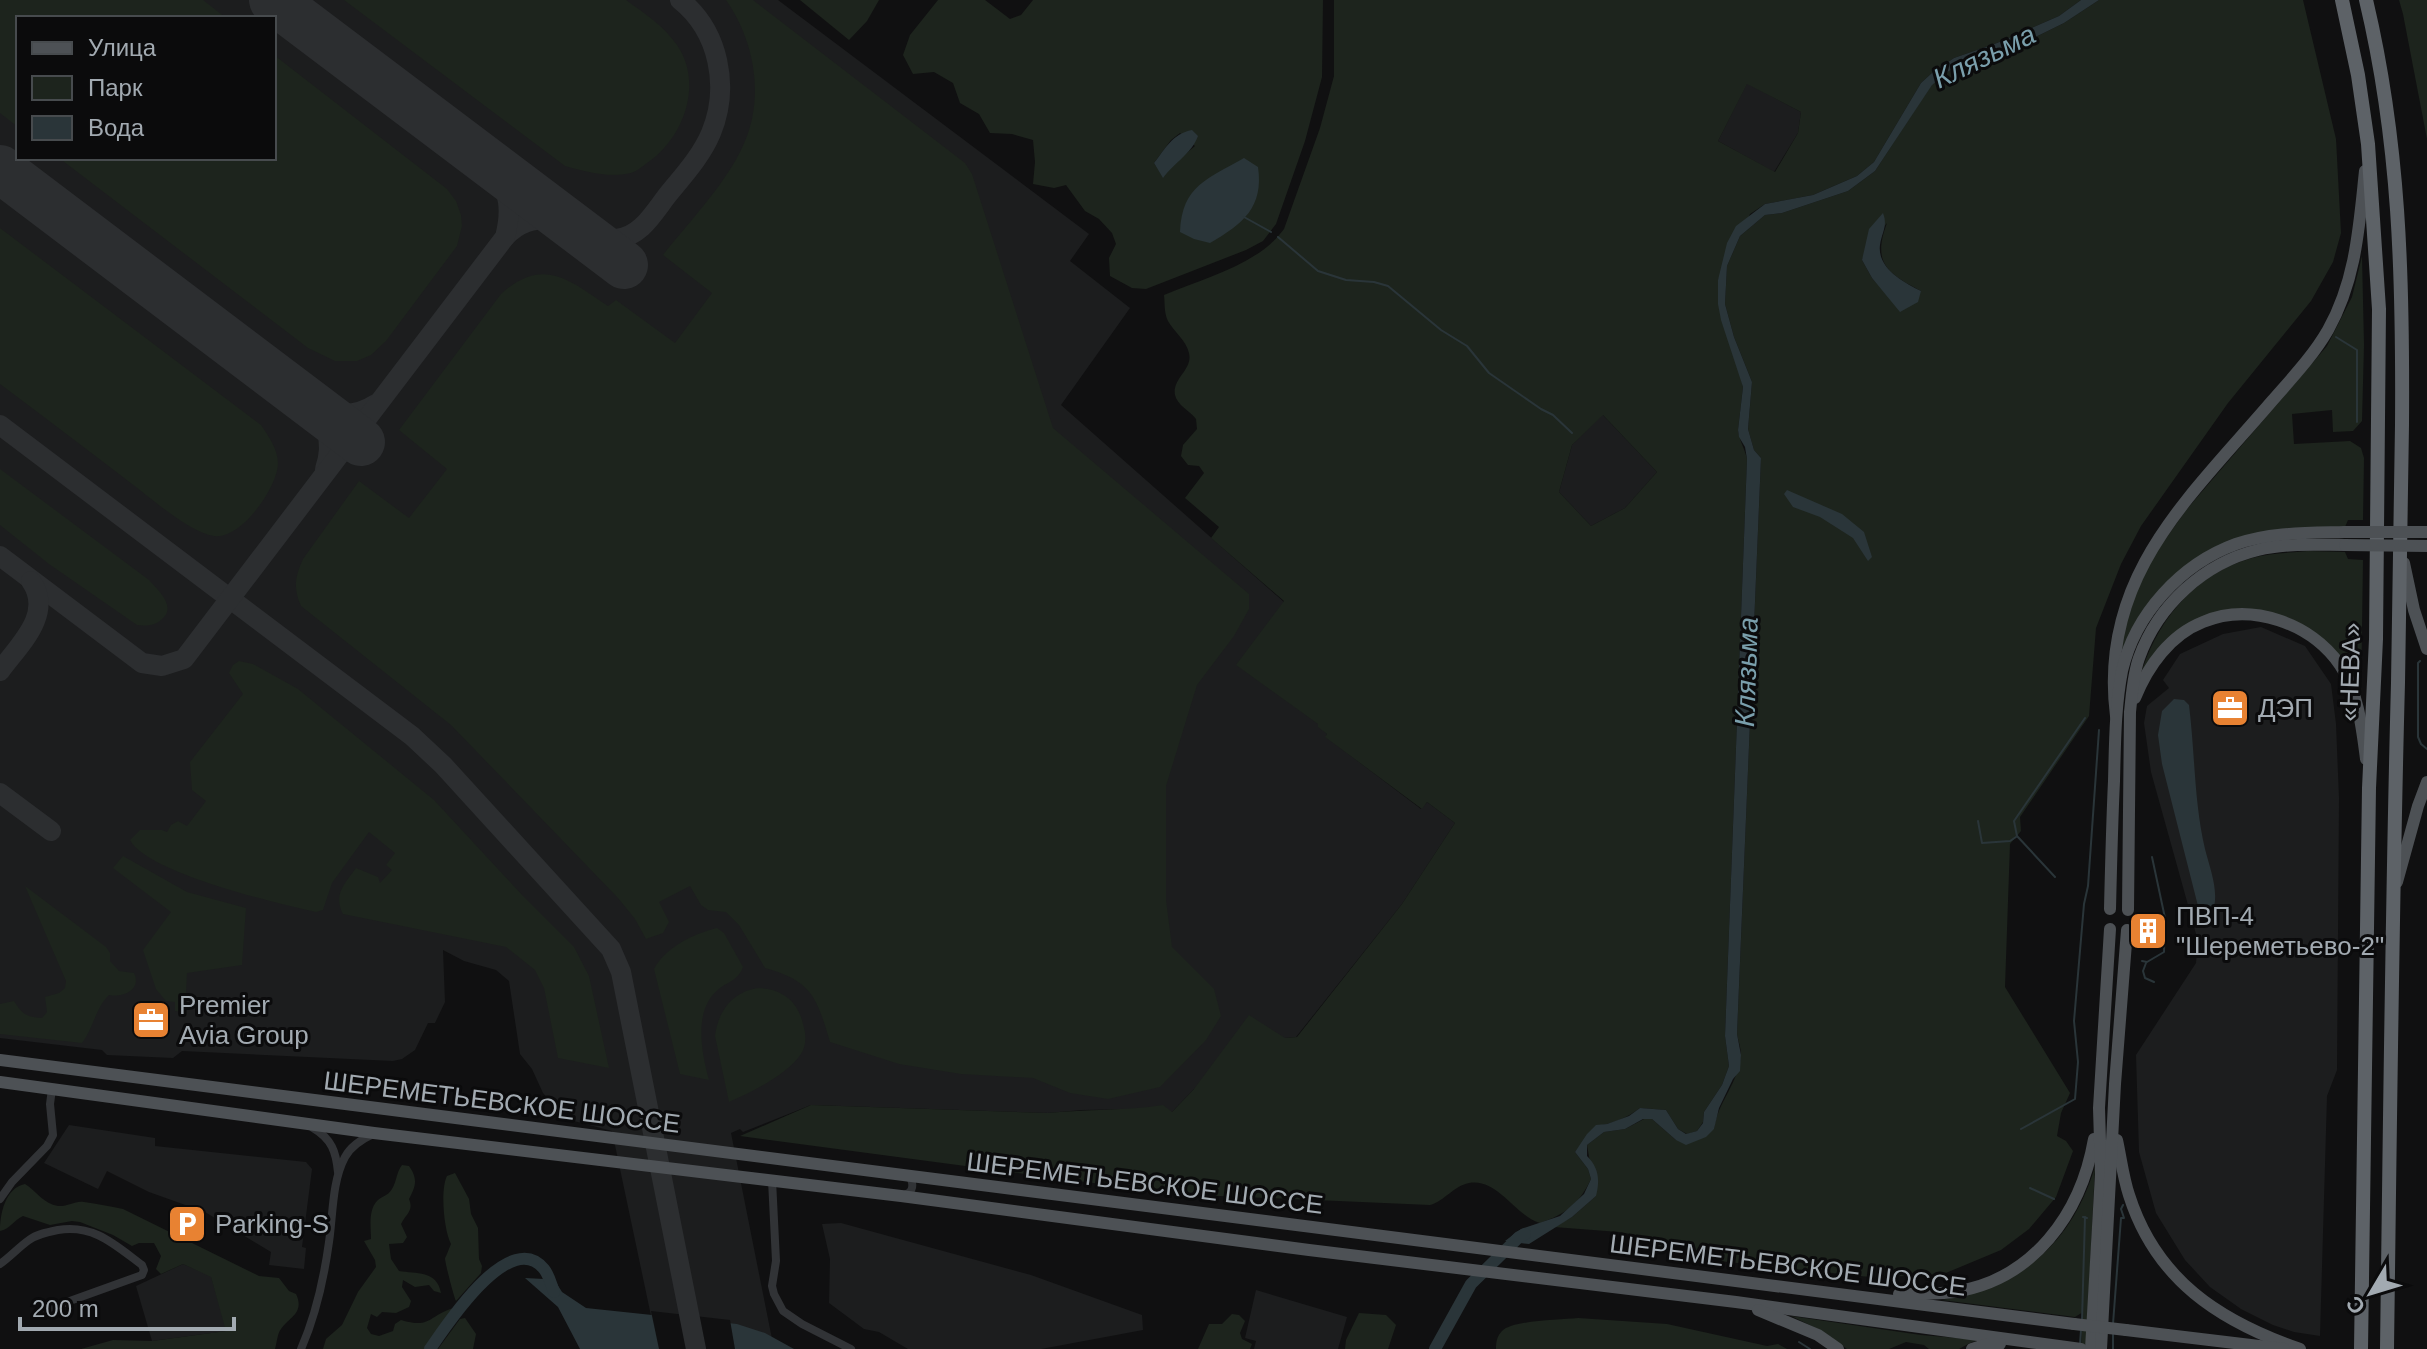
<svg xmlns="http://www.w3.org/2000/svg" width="2427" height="1349" font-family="Arial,sans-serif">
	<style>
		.built { fill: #1c1d1e; fill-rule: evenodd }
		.green { fill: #1d241d; fill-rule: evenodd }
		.water { fill: #2a3539 }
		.pier { fill: #101011 }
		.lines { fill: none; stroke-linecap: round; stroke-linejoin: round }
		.stream { stroke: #2a3539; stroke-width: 2 }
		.river { stroke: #2a3539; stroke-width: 12 }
		.taxiway { stroke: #2c2e30; stroke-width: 20 }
		.runway { stroke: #2c2e30; stroke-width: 48 }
		.street { stroke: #313336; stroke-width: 8 }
		.primary { stroke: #4d5155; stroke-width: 12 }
		.highway { stroke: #5d6267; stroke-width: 14 }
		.primary-bridge { stroke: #4d5155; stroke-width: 12 }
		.labels { text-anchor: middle; stroke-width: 6; stroke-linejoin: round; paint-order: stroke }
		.street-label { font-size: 26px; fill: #a2aab1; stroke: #0b0b0c }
		.poi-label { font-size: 26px; fill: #a2aab1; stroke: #0b0b0c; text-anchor: start }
		.water-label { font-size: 28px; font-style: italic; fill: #7a9fac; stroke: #0b0b0c }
	</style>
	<rect width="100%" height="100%" fill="#101011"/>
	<g class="built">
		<path d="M0 0H778L1089 234 1070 261 1130 308 1061 405 1284 602 1237 665 1319 724 1327 734 1326 737 1421 809 1427 802 1455 823 1402 904 1296 1037 1285 1038 1194 1089 1172 1112 1139 1109 1082 1110 1048 1113 811 1105 743 1132 740 1129 731 1133 774 1349H658L612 1131 574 1121 561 1113 543 1093 532 1069 520 1054 509 981 496 970 464 961 443 950 445 1002 435 1023H428L415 1050 402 1059 393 1061 182 1051 173 1058 107 1055 102 1050 0 1038ZM18 18H274V158H18Z"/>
		<polygon points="1747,83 1801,112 1798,133 1774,172 1718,141"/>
		<polygon points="1602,414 1657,472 1625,508 1591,526 1559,492 1572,445"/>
		<polygon points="2261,627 2305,646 2331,684 2336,724 2339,798 2337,1070 2327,1096 2320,1336 2294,1332 2273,1325 2241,1309 2210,1287 2185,1260 2156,1213 2139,1152 2136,1055 2196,963 2198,941 2151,772 2144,723 2147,706 2169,688 2163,680 2180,654 2223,634"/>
		<polygon points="69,1125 155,1138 155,1146 306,1162 312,1169 302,1247 306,1248 304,1269 269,1265 271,1252 205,1212 149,1192 107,1171 98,1189 44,1163"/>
		<polygon points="841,1223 1031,1275 1142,1315 1143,1330 1041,1349 908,1349 879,1332 864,1329 829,1303 830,1259 822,1224"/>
		<polygon points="183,1264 211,1276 227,1331 152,1341 136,1286"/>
		<polygon points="1256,1290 1347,1317 1338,1349 1254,1349 1256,1341 1245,1338"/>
	</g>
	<g class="green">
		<polygon points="0,0 203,0 226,18 18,18 18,127 0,113"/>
		<path d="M344 0H626C644 13 664 26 677 45 704 84 683 139 647 163 642 167 637 171 631 173 608 178 587 172 565 166Z"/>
		<path d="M726 0H753L965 163 972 174 1053 428 1249 594V609L1234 636 1197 685 1166 786V900L1172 947 1214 989 1221 1016 1206 1040 1160 1087 1108 1099 1070 1093 1033 1078 961 1074 899 1064 830 1042C817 999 813 981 765 968L739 925 726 912 708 910 701 905 690 886 659 902 669 922 663 933 646 939 635 919 618 898 451 725 301 606C293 588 295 577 303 559L359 481 409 518 447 469 399 430 501 294C543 256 569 280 608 306L616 300 675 343 712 293 663 255C689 222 721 189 740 152 766 103 756 43 726 0Z"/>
		<polygon points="800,0 879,0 867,21 849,40"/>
		<path d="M938 0H985L1010 19 1021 15 1033 0H1323L1322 77 1305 141 1276 224 1263 241 1246 250 1146 289 1132 288 1110 276 1109 258 1116 244 1112 233 1099 219 1085 211 1066 185 1054 188 1033 184 1035 162 1033 140 1012 134 990 133 979 114 960 103 953 83 934 72 913 74 903 55 910 35ZM1180 133 1195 146 1173 164 1163 177 1154 163 1171 140Z"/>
		<path d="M1334 0H2081L2059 16 1997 43 1954 58 1933 72 1921 83 1874 162 1857 176 1813 195 1765 204 1750 214 1718 280 1743 387 1738 430C1739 440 1745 449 1747 459L1725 1036 1729 1066 1722 1085 1704 1112 1703 1122 1697 1131 1687 1134 1678 1129 1666 1110 1640 1108C1627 1118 1612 1124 1596 1126L1575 1152 1588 1169 1591 1179C1579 1204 1566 1214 1540 1223 1514 1215 1498 1178 1469 1183 1453 1186 1445 1201 1430 1205L1151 1193 1123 1187 740 1136 811 1105 1048 1113C1087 1109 1125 1111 1163 1105L1172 1112 1194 1089 1249 1015 1285 1038 1297 1037 1402 904 1455 823 1427 802 1422 809 1325 737 1327 734 1318 727V724L1236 665 1284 601 1211 538 1219 527 1185 498 1204 473 1199 466 1188 465 1181 456 1183 445 1197 429 1196 419C1190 411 1177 405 1175 395 1172 378 1193 370 1189 353 1186 340 1174 332 1168 321 1164 313 1165 304 1164 295 1204 278 1258 265 1284 229L1320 128 1334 76ZM1747 84 1801 112 1798 133 1775 172 1718 141ZM1603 415 1657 472 1625 508 1591 526 1559 492 1572 445Z"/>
		<path d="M2099 0H2303L2336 139 2341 233 2333 262 2311 301 2228 403 2141 526 2121 564 2096 628 2089 716 2020 817 2021 831 2010 844 2005 987 2070 1093 2061 1113 2057 1136 2066 1141 2073 1151 2056 1197 2029 1229 2001 1250 1941 1275 1870 1277 1672 1256 1642 1236 1619 1232 1554 1227 1572 1217 1596 1196 1587 1145 1604 1132 1625 1129 1644 1119H1652L1676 1140 1714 1129C1717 1103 1740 1081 1741 1054 1741 1048 1738 1040 1737 1034L1761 458 1754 450 1748 429 1752 382 1734 337 1725 304 1727 266 1740 236 1765 215 1782 213 1848 191 1875 171 1932 84 1949 71 1997 56 2064 23ZM1887 223C1872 263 1887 273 1921 291L1886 294 1872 278 1862 260 1866 250Z"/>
		<polygon points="2399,0 2427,0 2427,139 2403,14"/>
		<polygon points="274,55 447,189 456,201 461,215 462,226 457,246 386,341 371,355 357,361 335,361 308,348 59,158 274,158"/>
		<path d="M0 228 261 425C269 437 278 449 278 464 277 488 241 540 214 536 189 532 152 499 132 484 88 450 44 417 0 384Z"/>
		<polygon points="2362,256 2364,345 2362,421 2353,431 2333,432 2332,410 2292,414 2294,444 2350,441 2361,448 2364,458 2363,520 2348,520 2345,527 2305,528 2200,556 2124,651 2120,649 2131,605 2151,559 2187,509 2327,346 2352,297"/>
		<path d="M0 469 149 580C158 590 177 607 162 619 155 626 146 626 137 625L49 564 0 525Z"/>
		<path d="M2308 551 2345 552 2348 559 2363 560 2361 697 2303 625 2289 618 2275 614 2201 619 2139 681C2154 624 2193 574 2252 558 2270 553 2289 553 2308 551Z"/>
		<path d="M239 661 253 664 298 689 434 800 523 896 574 947 589 976 609 1068 558 1058 544 988 535 970 506 947 343 914C333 894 344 885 356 868L378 877 380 883 392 870 386 865 395 853 369 832 332 883 323 910 316 912C279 904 147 873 130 840L140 830H162L167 832 171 825 178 821 187 826 206 801 192 790 190 762 243 694 229 673 233 665Z"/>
		<polygon points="123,856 187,892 246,908 242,965 187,973 185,1012 175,1011 175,1002 166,1001 156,989 143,950 171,912 113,868"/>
		<path d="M25 886 106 947 110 953V961L119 971 134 973C142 989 124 998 109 995 96 1007 93 1029 82 1043L0 1034V1004L14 1001C22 1014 26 1017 42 1018L47 1012 45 997 59 993 65 988 66 981Z"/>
		<path d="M717 928 724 933 743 967C739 979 730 981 720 988 693 1008 701 1051 709 1080L680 1074 654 969C666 947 693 934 717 928Z"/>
		<path d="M759 988C782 989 798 1001 803 1024 806 1034 807 1044 801 1054 788 1074 750 1093 729 1102L715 1036C718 1011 733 991 759 988Z"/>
		<path d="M402 1165 409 1166C418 1179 416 1186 409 1199 414 1211 406 1214 401 1224L407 1237 403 1243 389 1244 391 1259 399 1271C416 1274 437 1270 441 1293L434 1291 429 1285 415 1287 403 1280 402 1287 411 1301 409 1307 396 1313 382 1312 377 1317 371 1314 367 1328 371 1334 379 1336 393 1331 395 1324 401 1320C431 1329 428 1316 453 1308L424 1349H323L326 1339 342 1325 358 1292 376 1267 375 1260 364 1241 371 1239C371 1227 368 1211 377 1201 382 1196 388 1196 392 1189 397 1181 396 1173 402 1165Z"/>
		<path d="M2095 1167 2086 1349H2081L2083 1312 2075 1317 1942 1300C2021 1286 2071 1245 2095 1167Z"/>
		<path d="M455 1173 469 1199 471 1214 478 1228 479 1259 482 1266 481 1273 456 1301C454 1297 445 1263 445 1258 446 1257 450 1246 451 1244 444 1231 440 1190 447 1176Z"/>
		<path d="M25 1184C36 1191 44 1204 58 1206 67 1207 76 1200 84 1202 97 1204 110 1206 123 1209L259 1276 279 1278 289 1291 296 1294C305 1313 289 1317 281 1329 277 1334 277 1343 275 1349H81L113 1340 152 1341 226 1331 211 1277 183 1264 161 1274 156 1269 161 1256 154 1243H139L132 1246 113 1235 80 1222 72 1221 50 1225 23 1216C14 1220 10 1229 0 1231 0 1214 5 1188 25 1184Z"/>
		<polygon points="1359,1313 1386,1315 1396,1325 1388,1349 1345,1349 1346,1340"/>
		<polygon points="1232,1314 1239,1315 1245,1321 1240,1333 1242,1339 1252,1344 1250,1349 1198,1349 1209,1324 1222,1324"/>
		<polygon points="1791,1316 1921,1335 1981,1340 1972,1342 1959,1349 1929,1349 1924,1345 1906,1342 1889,1349 1847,1349 1824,1332"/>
		<polygon points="465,1318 476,1334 473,1349 438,1349 460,1319"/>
		<path d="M1578 1318 1667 1324 1767 1346 1778 1344 1787 1349H1496C1496 1342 1497 1336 1502 1331 1513 1320 1560 1320 1578 1318Z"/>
	</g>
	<g class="water">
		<path d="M2081 0H2099L2064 23 1997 56 1949 71 1932 85 1875 171 1848 191 1782 213 1765 215 1740 236 1727 266 1725 304 1734 337 1752 382 1748 429 1754 450 1761 458 1737 1034 1741 1055 1740 1071 1733 1079 1719 1108 1714 1129 1706 1137 1686 1145 1676 1140 1652 1119H1643L1625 1129 1604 1132 1587 1145V1156C1599 1168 1600 1180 1596 1196L1572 1217 1529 1244 1505 1241 1521 1229 1560 1216 1584 1194 1591 1179 1588 1169 1575 1152 1587 1134 1596 1125 1607 1124 1629 1116 1640 1108 1666 1110 1678 1129 1686 1134 1697 1131 1703 1123 1704 1112 1722 1085 1729 1066 1725 1036 1747 459 1745 447 1739 437 1738 430 1743 387 1721 320 1718 304V280L1727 243 1736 226 1765 204 1813 195 1857 176 1874 162 1921 83 1933 72 1954 58 1997 43 2059 16Z"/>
		<path d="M1192 130 1198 136C1192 153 1174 163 1163 178L1154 163C1166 148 1172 134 1192 130Z"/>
		<path d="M1244 158 1258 167C1264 207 1243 224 1210 243L1194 239 1180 232C1182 185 1208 179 1244 158Z"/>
		<path d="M1883 213C1888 226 1882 232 1880 245 1877 268 1903 282 1921 291L1918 302 1900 312 1872 278 1862 260 1869 229Z"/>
		<polygon points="1787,490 1842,514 1864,532 1872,557 1868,561 1853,538 1820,517 1793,507 1784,494"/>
		<path d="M2174 699 2184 700 2189 705C2195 753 2194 802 2205 849 2210 869 2222 898 2210 916L2202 914 2199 910 2162 764 2158 735 2162 711Z"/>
		<polygon points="552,1276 562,1292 586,1308 737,1324 765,1333 794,1349 580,1349 558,1307 525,1278 544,1279"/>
	</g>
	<polygon class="pier" points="651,1311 730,1320 735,1349 659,1349"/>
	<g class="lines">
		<g class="stream">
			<polyline points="1244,217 1271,232"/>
			<polyline points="1278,237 1318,271 1346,280 1374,282 1388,286 1441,330 1467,346 1489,373 1541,409 1553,415 1572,433"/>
			<polyline points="2336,337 2357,350 2357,422"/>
			<polyline points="2420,661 2418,663 2418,737 2421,744 2427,749"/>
			<polyline points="1978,821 1982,843 2010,841 2016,837"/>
			<polyline points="2055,877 2017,836 2014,821 2085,718"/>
			<polyline points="2142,961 2147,962 2164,952 2165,918 2152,857"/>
			<polyline points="2146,963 2143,971 2145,978 2154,982"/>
			<polyline points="2021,1129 2075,1099 2078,1062 2074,1021 2084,904 2088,886 2099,730"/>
			<polyline points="2030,1188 2054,1199"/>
			<polyline points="2083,1217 2087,1218"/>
			<polyline points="2082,1320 2085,1217"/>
			<polyline points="2113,1324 2121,1218 2124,1218 2121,1209 2123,1205"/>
			<polyline points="1799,1342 1810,1349"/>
			<polyline points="2080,1344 2081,1330"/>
			<polyline points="2113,1349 2113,1334"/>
		</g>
		<g class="river">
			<path d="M430 1349C446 1326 510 1227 544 1269 549 1275 551 1284 554 1292"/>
			<polyline points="1435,1349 1471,1284 1519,1237 1525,1234"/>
		</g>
		<g class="taxiway">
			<path d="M505 237C518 223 533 218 553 219 571 227 595 242 616 239 640 237 653 214 666 197 682 177 701 157 711 133 730 87 719 31 680 0"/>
			<polyline points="0,425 412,736 443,765 611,949 621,972 696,1349"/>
			<path d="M325 469C335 440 326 420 304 400 329 415 351 420 376 404"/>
			<path d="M0 556 142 663 162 666 184 659 505 237C512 210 509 193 496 168"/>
			<path d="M0 671C19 645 54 614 31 581"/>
			<polyline points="0,793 51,831"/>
		</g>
		<g class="runway">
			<polyline points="273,0 624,265"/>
			<polyline points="0,169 361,442"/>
		</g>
		<g class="street">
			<path d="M313 1128C332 1139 336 1152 338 1172"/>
			<polyline points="772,1180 776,1261 772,1286 774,1294 783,1311 802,1324 851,1349"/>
			<path d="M902 1195C912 1194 914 1187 911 1179L905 1175"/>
			<polyline points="0,1199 12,1182 47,1146 53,1135 50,1104 52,1089"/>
			<path d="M0 1264C10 1257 19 1247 29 1240 37 1234 48 1232 58 1230 94 1224 115 1245 142 1265L144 1270 142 1275 42 1311"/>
			<path d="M301 1349C316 1315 324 1278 329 1242 333 1215 332 1181 345 1157 351 1146 362 1139 373 1134"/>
		</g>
		<g class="primary">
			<polyline points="2404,563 2414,610 2427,649"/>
			<path d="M2135 698C2148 666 2170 635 2203 622 2251 602 2311 623 2340 665 2358 691 2362 728 2366 759"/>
			<path d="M2116 716C2098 577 2189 498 2272 401 2292 378 2313 356 2328 330 2356 280 2359 227 2365 171"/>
			<polyline points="2397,882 2418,806 2427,782"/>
			<path d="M2110 909C2111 866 2112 823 2114 781 2115 744 2115 707 2122 671 2135 614 2181 564 2236 544 2271 532 2308 533 2345 532"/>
			<path d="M2128 910 2130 712C2132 694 2133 675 2139 658 2158 605 2204 563 2258 550 2286 543 2316 545 2345 545"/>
			<polyline points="0,1060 2074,1324"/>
			<polyline points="0,1082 374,1133 901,1196 1309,1250 1736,1302 2081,1349"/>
			<path d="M2117 1140C2121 1158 2123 1177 2129 1195 2156 1280 2219 1321 2300 1349"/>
			<path d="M1899 1294C1917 1294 1936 1294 1954 1292 2033 1280 2081 1214 2094 1139"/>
			<polyline points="1758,1310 1818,1335 1838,1349"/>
			<polyline points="2126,1330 2284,1349"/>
			<polyline points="1972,1349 1988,1344 2000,1344"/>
			<polyline points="2091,1349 2101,1174 2099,1108 2110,929"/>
			<polyline points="2101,1349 2115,1084 2127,930"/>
		</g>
		<g class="highway">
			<polyline points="2342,0 2358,75 2368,144 2379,309 2376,639 2369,788 2361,1349"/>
			<path d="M2366 0C2400 143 2403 279 2402 425 2401 511 2400 597 2398 683 2392 905 2390 1127 2387 1349"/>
		</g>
		<g class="primary-bridge">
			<polyline points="2345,532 2427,532"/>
			<polyline points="2345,545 2427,546"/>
			<polyline points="2074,1324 2126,1330"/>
		</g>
	</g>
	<defs>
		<g id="office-square" transform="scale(2)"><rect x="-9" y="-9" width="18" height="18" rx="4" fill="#e88232" stroke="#0b0b0c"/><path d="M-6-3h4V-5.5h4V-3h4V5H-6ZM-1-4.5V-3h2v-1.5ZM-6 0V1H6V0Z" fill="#fff"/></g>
		<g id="building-square" transform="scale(2)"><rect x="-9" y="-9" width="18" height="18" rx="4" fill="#e88232" stroke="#0b0b0c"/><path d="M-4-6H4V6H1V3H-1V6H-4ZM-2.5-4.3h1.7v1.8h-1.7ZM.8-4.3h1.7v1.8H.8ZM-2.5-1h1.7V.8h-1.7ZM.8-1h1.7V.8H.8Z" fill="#fff"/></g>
		<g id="parking-square" transform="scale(2)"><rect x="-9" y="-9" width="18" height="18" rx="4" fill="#e88232" stroke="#0b0b0c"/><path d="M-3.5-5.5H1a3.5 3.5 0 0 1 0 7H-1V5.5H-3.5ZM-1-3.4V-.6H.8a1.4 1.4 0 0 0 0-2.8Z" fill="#fff"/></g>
	</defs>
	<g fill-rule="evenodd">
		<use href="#office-square" x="2230" y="708"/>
		<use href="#building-square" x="2148" y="931"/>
		<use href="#office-square" x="151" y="1020"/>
		<use href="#parking-square" x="187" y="1224"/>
	</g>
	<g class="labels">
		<g class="street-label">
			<text transform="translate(2350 672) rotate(-88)" y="9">«НЕВА»</text>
			<text transform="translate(502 1102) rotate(7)" y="9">ШЕРЕМЕТЬЕВСКОЕ ШОССЕ</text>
			<text transform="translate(1145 1183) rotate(7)" y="9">ШЕРЕМЕТЬЕВСКОЕ ШОССЕ</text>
			<text transform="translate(1788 1265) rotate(7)" y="9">ШЕРЕМЕТЬЕВСКОЕ ШОССЕ</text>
		</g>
		<g class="poi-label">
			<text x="2258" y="717">ДЭП</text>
			<text x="2176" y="925">ПВП-4<tspan x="2176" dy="30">"Шереметьево-2"</tspan></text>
			<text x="179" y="1014">Premier<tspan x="179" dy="30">Avia Group</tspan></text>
			<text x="215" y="1233">Parking-S</text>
		</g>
		<g class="water-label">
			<text transform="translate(1984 56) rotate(-26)" y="10">Клязьма</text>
			<text transform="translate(1746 672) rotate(-88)" y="10">Клязьма</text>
		</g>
	</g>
	<rect x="16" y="16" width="260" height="144" fill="#0b0b0c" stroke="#474b4e" stroke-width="2"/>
	<rect x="32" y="42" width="40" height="12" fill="#4d5155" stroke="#474b4e" stroke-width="2"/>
	<text x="88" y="56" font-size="24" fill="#a2aab1">Улица</text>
	<rect x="32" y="76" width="40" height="24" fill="#1d241d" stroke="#474b4e" stroke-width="2"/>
	<text x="88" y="96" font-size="24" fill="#a2aab1">Парк</text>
	<rect x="32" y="116" width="40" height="24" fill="#2a3539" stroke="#474b4e" stroke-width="2"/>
	<text x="88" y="136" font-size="24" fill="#a2aab1">Вода</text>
	<g transform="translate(2371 1293) rotate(232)" stroke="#0b0b0c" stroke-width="6" paint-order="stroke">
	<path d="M0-6L14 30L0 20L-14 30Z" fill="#a2aab1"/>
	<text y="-12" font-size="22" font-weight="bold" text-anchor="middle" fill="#a2aab1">С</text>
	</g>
	<path d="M20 1317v12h214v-12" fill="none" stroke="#a2aab1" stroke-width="4"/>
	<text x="32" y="1317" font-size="24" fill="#a2aab1" stroke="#0b0b0c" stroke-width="6" paint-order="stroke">200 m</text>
</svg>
